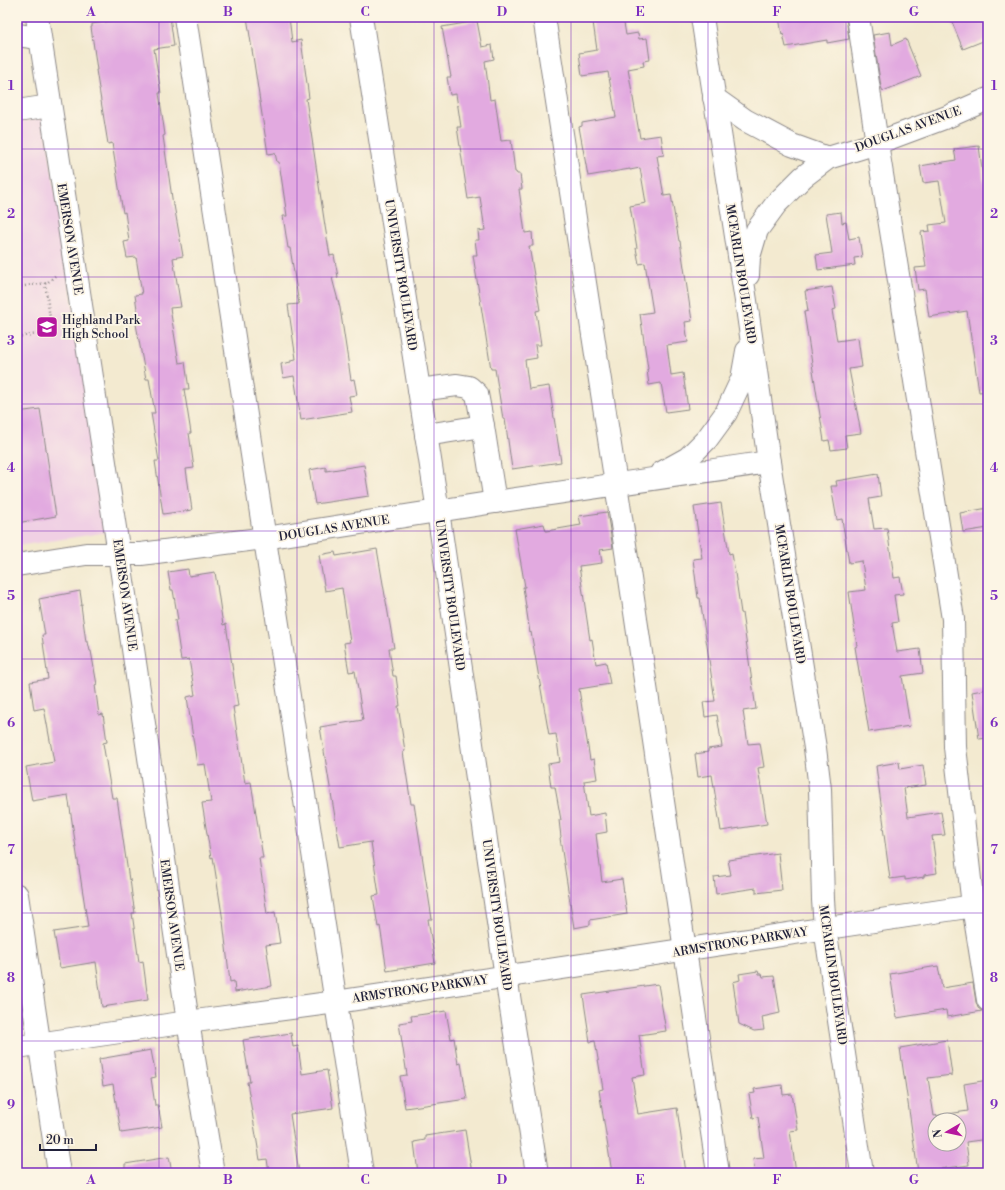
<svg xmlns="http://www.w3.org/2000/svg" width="1005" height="1190" font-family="'Libre Bodoni',serif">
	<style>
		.built { fill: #f0d0e4 }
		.building { fill: #e2aae0; fill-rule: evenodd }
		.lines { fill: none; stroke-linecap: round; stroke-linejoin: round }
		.minor-casing { stroke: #8a8686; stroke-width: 24 }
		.path { stroke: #8a8686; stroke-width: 2.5; stroke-dasharray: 1 3; stroke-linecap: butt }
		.minor { stroke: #fff; stroke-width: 22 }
		.grid { fill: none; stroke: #7b2cbf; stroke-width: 1; stroke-opacity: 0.55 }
		.labels { text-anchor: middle; stroke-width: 3.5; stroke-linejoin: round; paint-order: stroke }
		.street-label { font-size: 12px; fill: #22223b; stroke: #fcf5e5 }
		.poi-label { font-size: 12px; fill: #22223b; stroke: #fcf5e5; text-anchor: start }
		.neatline { fill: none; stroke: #7b2cbf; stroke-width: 1.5 }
		.grid-label { font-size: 13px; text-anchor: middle; font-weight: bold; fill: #7b2cbf }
	</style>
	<rect width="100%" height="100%" fill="#fcf5e5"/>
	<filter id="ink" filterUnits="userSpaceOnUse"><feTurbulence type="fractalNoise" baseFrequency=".025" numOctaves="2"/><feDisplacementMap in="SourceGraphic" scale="8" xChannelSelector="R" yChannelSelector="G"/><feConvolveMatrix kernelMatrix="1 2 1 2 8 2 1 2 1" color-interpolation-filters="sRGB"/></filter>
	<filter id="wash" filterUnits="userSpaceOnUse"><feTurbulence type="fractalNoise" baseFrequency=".012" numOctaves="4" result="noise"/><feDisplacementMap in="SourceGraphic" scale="16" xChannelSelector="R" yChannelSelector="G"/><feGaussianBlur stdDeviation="0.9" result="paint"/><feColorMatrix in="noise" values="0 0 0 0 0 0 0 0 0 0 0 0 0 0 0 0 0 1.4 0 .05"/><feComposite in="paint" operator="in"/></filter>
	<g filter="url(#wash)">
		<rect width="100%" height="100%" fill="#f3ead0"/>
		<polygon class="built" points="44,118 108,532 17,546 17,122"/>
		<g id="blocks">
			<g class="building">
				<polygon points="135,17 170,17 174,46 154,49 161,93 159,93 165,135 163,136 173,205 174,205 183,256 173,258 181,307 170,308 179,363 185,362 189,389 184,389 191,433 189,433 194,468 186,469 192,510 163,514 155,461 159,461 151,413 155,413 149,379 146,379 136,324 139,323 135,295 142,294 136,257 127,258 124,242 129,241 125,212 123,213 112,143 108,144 96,70 97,70 91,27 92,27 92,24"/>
				<polygon points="247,17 289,17 292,42 301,40 309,98 306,99 325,226 330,256 334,255 338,277 332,278 340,308 351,380 354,379 357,395 349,396 352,412 301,420 294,376 283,378 281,364 291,362 291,360 296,359 288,305 299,304 290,248 288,248 283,216 287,216 279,162 277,162 275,153 268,154"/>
				<polygon points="623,17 626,35 638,33 639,39 647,38 650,60 643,61 644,66 628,69 640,138 661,135 664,155 657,156 664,196 671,195 679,241 680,241 692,321 685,322 688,342 667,345 671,375 683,373 688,409 666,412 661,383 649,385 647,370 648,369 640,314 653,312 645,263 639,264 636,248 637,248 630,206 646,203 640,168 630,170 630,169 588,176 579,127 582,126 582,123 616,117 608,72 582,76 579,53 597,50 593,22"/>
				<polygon points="779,17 846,17 849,39 827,43 827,40 786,47 783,34 782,35"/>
				<polygon points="950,17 988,17 988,39 963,49"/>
				<polygon points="477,21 482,47 492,45 494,59 485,61 490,100 495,99 501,141 511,140 515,172 516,172 517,174 520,174 522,189 519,189 525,233 532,232 533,246 529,246 540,310 536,311 541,345 535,345 537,358 525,360 529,389 549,386 561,462 512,469 505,419 503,419 495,369 491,369 473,255 477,255 475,240 479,240 478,231 485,230 480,197 468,199 457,127 461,127 456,94 450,95 447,77 451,77 442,27"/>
				<polygon points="890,32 892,45 906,39 921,76 883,91 881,87 873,35"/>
				<polygon points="979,146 988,213 988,391 979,392 967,311 929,317 925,289 918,290 915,268 926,267 921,232 930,231 929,225 946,223 939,181 923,183 920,166 956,160 954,149"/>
				<polygon points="841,212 842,223 846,222 849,239 859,237 862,257 854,258 855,265 818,270 816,255 832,253 826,214"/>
				<polygon points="832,287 836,309 832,310 837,341 858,338 862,367 849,369 861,433 845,435 847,448 831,450 829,440 824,441 804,312 808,311 805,291"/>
				<polygon points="40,409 56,516 17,523 17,412"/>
				<polygon points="364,465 369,496 315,504 309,470 326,467 326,471"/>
				<polygon points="878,474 881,497 869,499 874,529 887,528 894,578 900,577 903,594 894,595 898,622 892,623 897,652 920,649 923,673 902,676 910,726 869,732 855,647 857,646 849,592 866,590 862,561 849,563 842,519 837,520 831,486 837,486 836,481"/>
				<polygon points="721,503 729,554 732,553 741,613 742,613 756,709 743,711 748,744 760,743 764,767 758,768 767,824 721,831 712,775 698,777 695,754 708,752 708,749 722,747 717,715 705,717 703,702 715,701 700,598 698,598 693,559 702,558 694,507"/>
				<polygon points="988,508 988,528 963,532 960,513"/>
				<polygon points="607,512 613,548 600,550 602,563 579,566 590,640 592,639 596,664 606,662 610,684 579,689 590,760 594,759 597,779 584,781 589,816 605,813 607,832 596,834 602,882 622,879 627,914 590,920 590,925 574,928 560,838 561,837 559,820 561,820 555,787 551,787 548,764 560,762 556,734 549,735 531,632 530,633 523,587 525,587 515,529 544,524 546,531 581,525 579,516"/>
				<polygon points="377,549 394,648 389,648 393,676 396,676 400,706 398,706 405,751 403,752 411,804 414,804 432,919 428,919 435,963 387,971 380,926 378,927 373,896 379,895 371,842 340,847 320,727 363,720 355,671 349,672 344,643 350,642 342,588 325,591 319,555 335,552 336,556"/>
				<polygon points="188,569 189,576 215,572 223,625 226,624 238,706 233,707 245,783 251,782 263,858 259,858 267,914 275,912 280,943 266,945 272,986 235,992 234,981 230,982 223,921 213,857 211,858 202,803 211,802 205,764 197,765 187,697 195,695 189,659 181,660 175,620 178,620 173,590 171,590 168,572"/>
				<polygon points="80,591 82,605 81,605 86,642 88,642 90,651 91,651 97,685 95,685 99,715 103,714 107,742 103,743 112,798 117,798 129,880 130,879 132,895 135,913 132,913 139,962 143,961 148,1000 102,1007 96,962 60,968 54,932 88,927 68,795 32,801 26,767 54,762 44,708 34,710 30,682 48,679 42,635 45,635 39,599"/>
				<polygon points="988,689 988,738 979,739 972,692"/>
				<polygon points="899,762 900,769 923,765 926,785 904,788 908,817 941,812 945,835 932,836 937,873 924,875 924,877 905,880 905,877 890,879 883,827 884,826 876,766"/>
				<polygon points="778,853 782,890 756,893 756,888 716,894 714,877 731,875 728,860"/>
				<polygon points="938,966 942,988 973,983 976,1002 978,1008 982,1011 947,1017 946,1010 897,1018 890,974"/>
				<polygon points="758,971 759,974 762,974 763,977 774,976 780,1013 762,1017 764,1030 754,1031 739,1024 733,982 740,980 739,974"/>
				<polygon points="658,984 666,1031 639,1035 645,1075 632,1077 638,1114 677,1108 686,1173 612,1173 599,1090 603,1089 595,1041 590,1042 583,995"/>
				<polygon points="446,1011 451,1039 454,1038 458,1064 461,1063 467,1099 405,1108 400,1076 407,1075 399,1023 412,1021 411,1016"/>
				<polygon points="291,1033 293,1047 298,1046 302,1074 327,1070 333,1108 290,1114 299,1173 269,1173 267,1159 260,1160 247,1082 250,1082 243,1040"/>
				<path d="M947 1040 952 1075 928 1078 934 1116 968 1111 964 1084 988 1080V1139L966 1142 969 1165 918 1172 900 1048ZM935 1120H959V1144H935Z"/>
				<polygon points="151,1050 156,1077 151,1078 155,1105 158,1105 162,1127 121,1133 113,1084 103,1086 99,1059"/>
				<polygon points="782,1085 783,1095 792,1094 798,1130 790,1131 796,1173 755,1173 753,1159 764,1158 758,1117 753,1118 749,1094 755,1093 754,1089"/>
				<polygon points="465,1130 472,1173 418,1173 414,1142 425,1140 425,1136"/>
				<polygon points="169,1157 172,1173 125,1173 125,1164"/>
			</g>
		</g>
	</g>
	<g filter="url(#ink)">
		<use href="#blocks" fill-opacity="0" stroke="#8a8686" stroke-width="1"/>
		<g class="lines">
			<g class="minor-casing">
				<g id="minor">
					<polyline points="37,17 119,554 188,1022 213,1173"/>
					<polyline points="185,17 362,1173"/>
					<polyline points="361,17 438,511 506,977 537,1173"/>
					<polyline points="544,17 616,484 718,1173"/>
					<polyline points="702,17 746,301 769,462 815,748 820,789 823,900 825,928 862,1173"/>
					<polyline points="858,17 877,143 953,619 955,747 973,906 988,1000"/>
					<polyline points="17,35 39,38"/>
					<polyline points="714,98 745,120 792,145 828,158"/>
					<polyline points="17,111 50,106"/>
					<polyline points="748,275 749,257 757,230 776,204 803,177 828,158 877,143 947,117 988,99"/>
					<polyline points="419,390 457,385 469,387 477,394 483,426 495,502"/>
					<polyline points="426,435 483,426"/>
					<polyline points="661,473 688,458 707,439 726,413 742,379 747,351"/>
					<polyline points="17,565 86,554 141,554 265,538 495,502 769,462"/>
					<polyline points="17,895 59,1173"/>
					<polyline points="17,1047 188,1022 336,1002 987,904"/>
				</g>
			</g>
			<g class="path">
				<polyline points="17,287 47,283 56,275"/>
				<polyline points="17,337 52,332 45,283"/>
			</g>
			<use href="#minor" class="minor"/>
		</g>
	</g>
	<path class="grid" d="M159 17V1173M297 17V1173M434 17V1173M571 17V1173M708 17V1173M846 17V1173M17 149H988M17 277H988M17 404H988M17 531H988M17 659H988M17 786H988M17 913H988M17 1041H988"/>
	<defs>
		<g id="school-square" transform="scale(1.15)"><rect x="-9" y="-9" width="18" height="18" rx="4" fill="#b5179e" stroke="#fcf5e5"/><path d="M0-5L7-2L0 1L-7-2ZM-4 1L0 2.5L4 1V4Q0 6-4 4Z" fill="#fff"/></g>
	</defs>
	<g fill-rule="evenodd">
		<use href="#school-square" x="47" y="327"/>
	</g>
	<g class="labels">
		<g class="street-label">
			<text transform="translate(908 129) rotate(-20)" y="4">DOUGLAS AVENUE</text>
			<text transform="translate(70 239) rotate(81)" y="4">EMERSON AVENUE</text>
			<text transform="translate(741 274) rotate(81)" y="4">MCFARLIN BOULEVARD</text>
			<text transform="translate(401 275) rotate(81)" y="4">UNIVERSITY BOULEVARD</text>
			<text transform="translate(334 528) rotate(-9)" y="4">DOUGLAS AVENUE</text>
			<text transform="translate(790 594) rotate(81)" y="4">MCFARLIN BOULEVARD</text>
			<text transform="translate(125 595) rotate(82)" y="4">EMERSON AVENUE</text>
			<text transform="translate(450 595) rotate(82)" y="4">UNIVERSITY BOULEVARD</text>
			<text transform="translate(172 915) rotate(82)" y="4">EMERSON AVENUE</text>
			<text transform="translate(497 915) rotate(82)" y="4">UNIVERSITY BOULEVARD</text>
			<text transform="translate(740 942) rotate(-9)" y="4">ARMSTRONG PARKWAY</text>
			<text transform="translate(833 975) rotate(82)" y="4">MCFARLIN BOULEVARD</text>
			<text transform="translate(420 989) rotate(-8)" y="4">ARMSTRONG PARKWAY</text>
		</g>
		<g class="poi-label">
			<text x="62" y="324">Highland Park<tspan x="62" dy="14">High School</tspan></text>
		</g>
	</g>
	<rect width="1005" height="1190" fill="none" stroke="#fcf5e5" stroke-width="44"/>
	<g transform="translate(947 1132) rotate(261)"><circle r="19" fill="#fcf5e5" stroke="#a5a1a1"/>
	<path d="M0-3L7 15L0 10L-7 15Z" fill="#b5179e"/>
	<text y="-6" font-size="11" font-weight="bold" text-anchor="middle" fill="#22223b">N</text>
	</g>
	<path d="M40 1144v6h56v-6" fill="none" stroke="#22223b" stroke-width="2"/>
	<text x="46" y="1144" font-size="12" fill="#22223b" stroke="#fcf5e5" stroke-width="3" paint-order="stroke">20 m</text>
	<rect x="22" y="22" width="961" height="1146" class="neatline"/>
	<g class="grid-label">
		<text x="91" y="16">A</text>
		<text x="228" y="16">B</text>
		<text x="365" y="16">C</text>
		<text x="502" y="16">D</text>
		<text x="640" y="16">E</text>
		<text x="777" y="16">F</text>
		<text x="914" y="16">G</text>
		<text x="11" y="90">1</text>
		<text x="994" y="90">1</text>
		<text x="11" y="218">2</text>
		<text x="994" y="218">2</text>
		<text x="11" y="345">3</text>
		<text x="994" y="345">3</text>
		<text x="11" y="472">4</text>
		<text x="994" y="472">4</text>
		<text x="11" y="600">5</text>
		<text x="994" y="600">5</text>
		<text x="11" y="727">6</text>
		<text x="994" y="727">6</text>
		<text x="11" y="854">7</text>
		<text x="994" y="854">7</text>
		<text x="11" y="982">8</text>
		<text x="994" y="982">8</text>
		<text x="11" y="1109">9</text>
		<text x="994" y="1109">9</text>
		<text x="91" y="1184">A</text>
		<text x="228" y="1184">B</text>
		<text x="365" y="1184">C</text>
		<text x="502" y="1184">D</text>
		<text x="640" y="1184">E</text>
		<text x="777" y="1184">F</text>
		<text x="914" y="1184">G</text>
	</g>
</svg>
